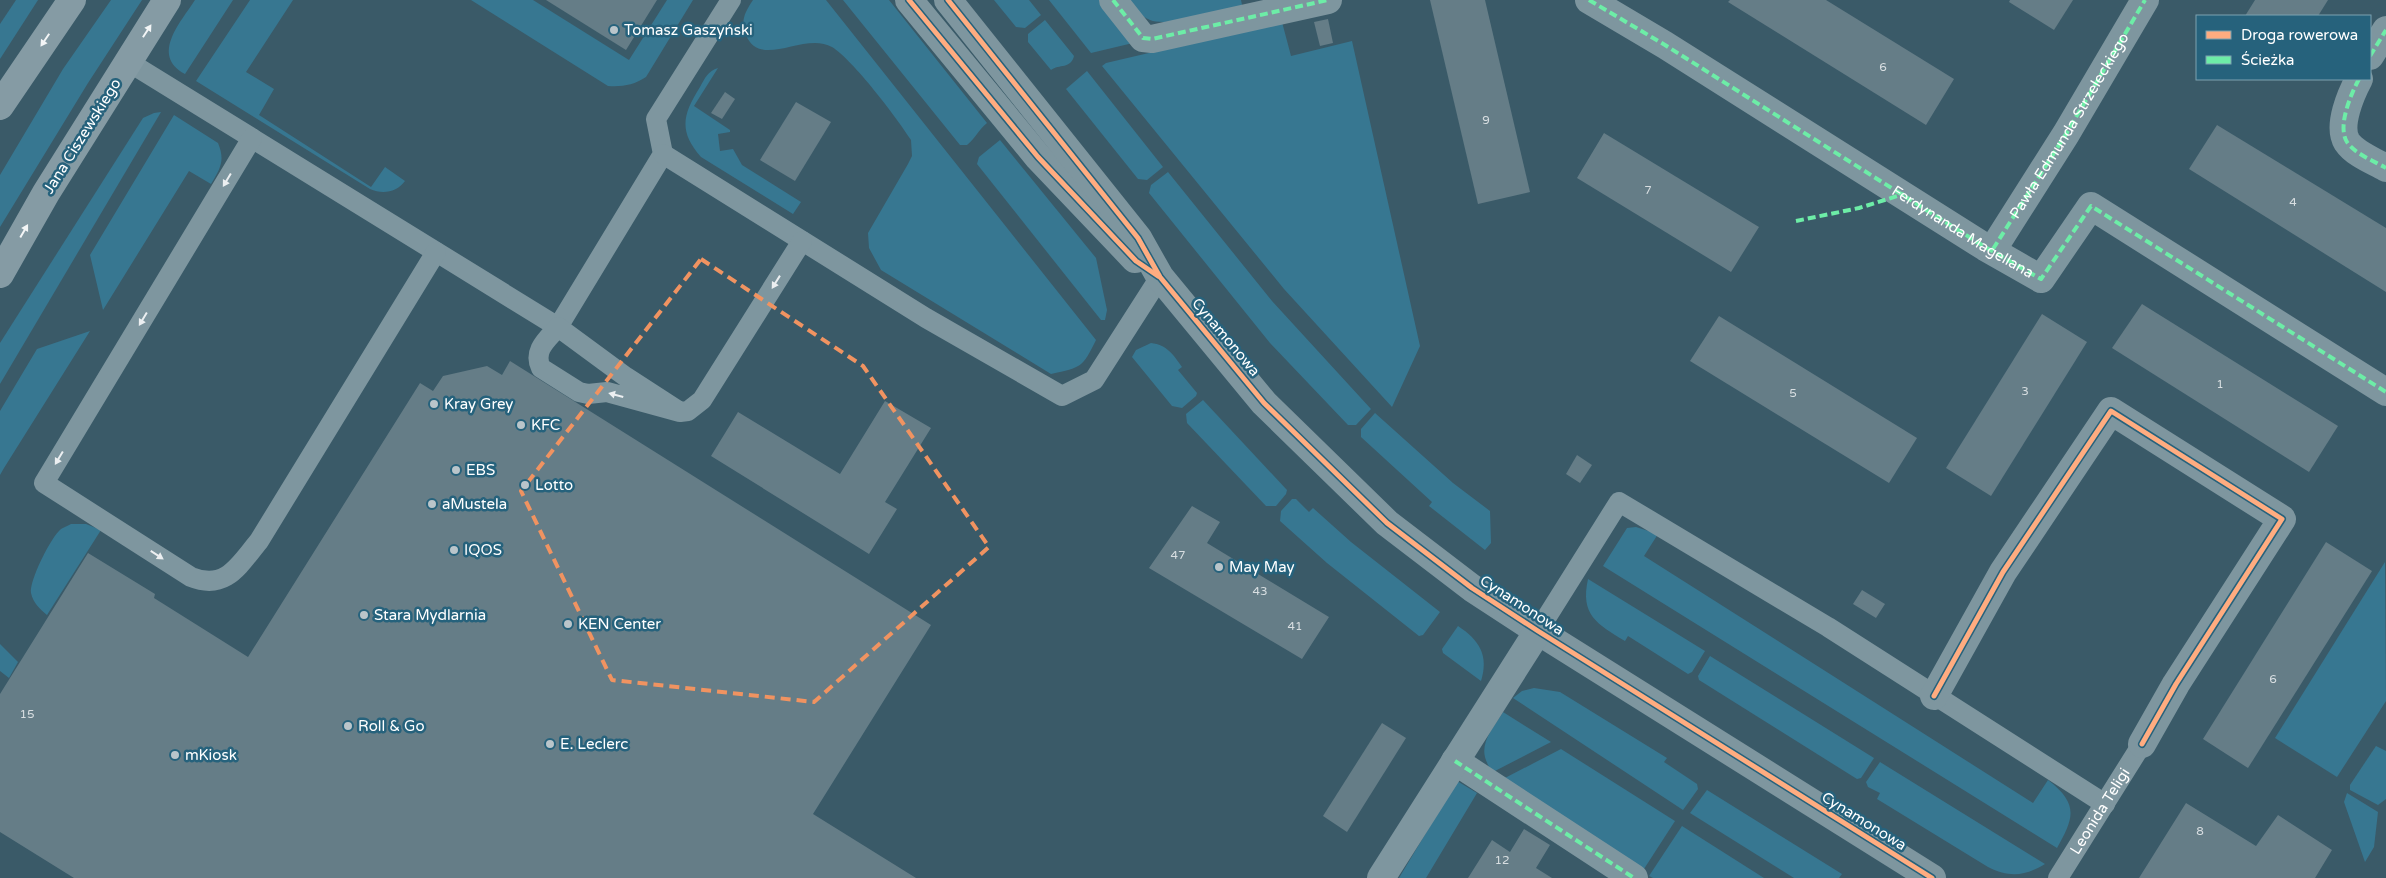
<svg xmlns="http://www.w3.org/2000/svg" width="2386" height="878" font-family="'Varela Round',sans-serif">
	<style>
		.green { fill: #377791 }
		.building { fill: #657d87 }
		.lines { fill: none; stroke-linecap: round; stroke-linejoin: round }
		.lane { stroke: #7e969f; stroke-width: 20 }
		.street { stroke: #7e969f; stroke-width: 28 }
		.secondary { stroke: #859ba4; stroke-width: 28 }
		.quiet { stroke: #6deda7; stroke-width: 4; stroke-dasharray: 8 4; stroke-linecap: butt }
		.cycleway-casing { stroke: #26627c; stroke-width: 8 }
		.cycleway { stroke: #ffac80; stroke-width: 5 }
		.oneway { fill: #f3f5f6 }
		.oneway2 { fill: #eceff1 }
		.marked { fill: none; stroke: #f09361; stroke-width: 4; stroke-dasharray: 10 6; stroke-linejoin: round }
		.poi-dot { fill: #bac5ca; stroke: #26627c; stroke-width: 2 }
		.labels { text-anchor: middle; stroke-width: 5; stroke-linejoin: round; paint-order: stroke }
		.number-label { font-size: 12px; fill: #d8dee1 }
		.poi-label { font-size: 15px; fill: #fff; stroke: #26627c; text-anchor: start }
		.street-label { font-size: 15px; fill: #fff; stroke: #26627c }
	</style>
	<rect width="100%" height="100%" fill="#3a5a68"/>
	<g class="green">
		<polygon points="16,0 38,0 0,59 0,24"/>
		<polygon points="111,0 142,0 88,83 0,227 0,175 63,69"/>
		<path d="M195 0H233L185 74C150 55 181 22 195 0Z"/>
		<path d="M250 0H293L246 72 274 89 259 115 371 187 385 167 405 181C397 192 383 195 370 189L196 81Z"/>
		<path d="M471 0H533L629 60 667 0H693L646 77C634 85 622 87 608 86Z"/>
		<path d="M753 0H826L1096 340C1082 368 1082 367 1051 374L881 270 869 248 868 233 908 164 912 156 911 140C897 118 853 60 832 47 804 31 760 70 746 35 740 21 745 12 753 0Z"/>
		<path d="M843 0H889L987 123C978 130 976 138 967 145H960Z"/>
		<polygon points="994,0 1029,0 1041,15 1025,28 1016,27"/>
		<polygon points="1049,0 1099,0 1133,43 1091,53"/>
		<path d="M1127 0H1241L1243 10C1223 13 1167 27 1150 20 1140 16 1134 8 1127 0Z"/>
		<path d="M1045 20 1074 56C1071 69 1059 64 1051 70L1028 42V34Z"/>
		<polygon points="1282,22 1291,56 1352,41 1420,346 1392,407 1284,289 1102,66 1106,63"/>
		<path d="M718 68 694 106 730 130V132L718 134 720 151 733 149 742 165 801 202 793 214 701 157C678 131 683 114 700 87 705 78 708 71 718 68Z"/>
		<polygon points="1087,71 1163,167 1147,180 1138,179 1066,89"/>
		<polygon points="161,112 0,384 0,343 143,118 154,113"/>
		<path d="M174 115 218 143C225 160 221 168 211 184L189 171 103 310 90 255Z"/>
		<polygon points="1000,140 1096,258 1107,310 1105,320 1101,320 977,164 979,157"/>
		<polygon points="1168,172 1272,301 1371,409 1356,425 1348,425 1270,343 1149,193 1151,185"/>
		<polygon points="90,331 4,468 0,475 0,411 37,349"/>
		<path d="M1151 343C1167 345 1173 354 1182 367L1178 370 1197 393 1196 396 1182 408 1172 406 1132 357 1136 350Z"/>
		<polygon points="1203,400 1287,490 1286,494 1276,506 1266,506 1187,423 1186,414"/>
		<polygon points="1375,413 1453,483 1490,511 1491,543 1485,550 1429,506 1432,502 1361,437 1361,429"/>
		<polygon points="1292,499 1296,499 1309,512 1313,508 1351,542 1440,612 1423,635 1419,636 1327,563 1280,521 1281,511"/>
		<path d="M71 524H86L101 530 47 615C40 609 33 603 31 593 29 581 51 537 61 529 64 527 68 526 71 524Z"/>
		<path d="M1636 527 1658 534 1644 556 2033 803 2048 780C2079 804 2074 818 2057 848L1603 566 1627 528Z"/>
		<polygon points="2385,562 2386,701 2337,777 2275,738"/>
		<path d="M1588 579 1705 651 1692 672 1688 674 1628 636 1625 641C1597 624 1580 615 1588 579Z"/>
		<path d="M1458 626C1479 640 1489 655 1481 681L1443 653 1442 649Z"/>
		<polygon points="0,644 18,662 9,678 0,671"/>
		<polygon points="1710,656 1874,758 1861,778 1857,779 1699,680 1698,676"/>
		<polygon points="1534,688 1560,692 1667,758 1664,762 1697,784 1698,789 1683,810 1513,698 1522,691"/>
		<path d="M1503 712 1551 742 1493 772C1474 749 1490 733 1503 712Z"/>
		<polygon points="2376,746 2386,751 2386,799 2378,805 2350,790 2350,785"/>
		<polygon points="1561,749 1675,821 1642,872 1503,779"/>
		<path d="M1880 762 2045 864C2025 876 2010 878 1988 867L1877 799 1880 793 1868 787 1866 782Z"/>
		<polygon points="1457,781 1477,793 1426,878 1399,878"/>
		<polygon points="1707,790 1842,874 1839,878 1794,878 1690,813"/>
		<polygon points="2347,793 2378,812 2374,847 2365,862 2344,802"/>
		<polygon points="1682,826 1764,878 1653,878 1649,876"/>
	</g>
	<g class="building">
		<polygon points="546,0 657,0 626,50"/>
		<polygon points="1430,0 1485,0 1530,192 1478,204"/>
		<polygon points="1730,0 1826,0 1954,79 1926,125 1728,2"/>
		<polygon points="2010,0 2073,0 2054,30 2009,2"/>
		<polygon points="2255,0 2328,0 2318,16 2245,16"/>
		<polygon points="1328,19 1333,43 1320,46 1314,22"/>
		<polygon points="725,92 735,99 722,119 711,113"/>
		<polygon points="796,102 831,122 795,181 760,160"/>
		<polygon points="2217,125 2386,228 2386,292 2189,169"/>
		<polygon points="1604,133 1759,227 1731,272 1577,178"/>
		<polygon points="2142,304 2338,426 2309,472 2112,348"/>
		<polygon points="2042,314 2087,342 1991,496 1946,468"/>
		<polygon points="1719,316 1917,438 1889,483 1690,361"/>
		<polygon points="510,361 931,625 813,814 916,878 74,878 0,832 0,694 88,553 155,594 154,598 248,657 420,383 433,391 443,376 487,366 502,375"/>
		<polygon points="885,401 931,428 885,502 897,509 869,554 711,456 738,412 840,474"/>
		<polygon points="1577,455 1592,465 1580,483 1566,474"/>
		<polygon points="1192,506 1220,522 1207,543 1329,617 1302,659 1149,568"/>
		<polygon points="2326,542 2372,571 2248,768 2203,739"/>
		<polygon points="1862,590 1885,604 1876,618 1853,604"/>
		<polygon points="1382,723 1406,738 1347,832 1323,816"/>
		<polygon points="2186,803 2256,846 2278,815 2332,850 2315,878 2139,878"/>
		<polygon points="1524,829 1550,845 1536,868 1552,878 1468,878 1492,840 1510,852"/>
	</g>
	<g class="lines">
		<g class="lane">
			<polyline points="127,61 558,327 663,154 656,119 731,0"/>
			<path d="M252 138 44 483 191 577C226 591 239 565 259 541L436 252"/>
			<polyline points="663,154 926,318 1062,396 1094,380 1160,277"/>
			<path d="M680 412 607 392 588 394 579 392 541 368C532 350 549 338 558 327L626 377 680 412 688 411 702 400 802 241"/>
			<polyline points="1538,631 1619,502 1828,627 2105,804"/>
			<path id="s1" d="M2058 878 2142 744"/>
		</g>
		<g class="street">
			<polyline points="909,0 1038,157 1135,259"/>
			<polyline points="948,0 1138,238 1160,277 1264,403 1387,523 1472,588 1538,631 1932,878"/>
			<polyline points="1113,0 1143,38 1152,39 1328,0"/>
			<polyline points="1589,0 1665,45 1985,247 2041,279 2091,206 2386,392"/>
			<polyline points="2370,56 2386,30"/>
			<path d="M2359 79C2351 94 2337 126 2347 142 2355 154 2374 161 2386 168"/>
			<path id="s2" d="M1993 249 2066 134 2145 0"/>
			<polyline points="1934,696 2003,572 2111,411 2282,519 2176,684 2142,744"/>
			<polyline points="1455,761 1634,878"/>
			<polyline points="1381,878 1538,631"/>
		</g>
		<g class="secondary">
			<polyline points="0,106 72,0"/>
			<polyline points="0,274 46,193 167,0"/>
		</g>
		<g class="quiet">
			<polyline points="1113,0 1143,38 1152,39 1328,0"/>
			<path id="s3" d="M1589 0 1665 45 1985 247 2041 279 2091 206 2386 392"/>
			<polyline points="2370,56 2386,30"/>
			<path d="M2359 79C2351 94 2337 126 2347 142 2355 154 2374 161 2386 168"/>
			<polyline points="1796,221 1859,208 1904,194"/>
			<polyline points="1993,249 2066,134 2145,0"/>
			<polyline points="1455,761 1634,878"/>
		</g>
		<g class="cycleway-casing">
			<g id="cycleway">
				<polyline points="909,0 1038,157 1136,261 1158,276"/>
				<polyline points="948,0 1138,238 1160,277 1264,403 1387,523 1472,588 1538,631 1932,878"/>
				<polyline points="1934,696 2003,572 2111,411 2282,519 2176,684 2142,744"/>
			</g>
		</g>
		<use href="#cycleway" class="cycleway"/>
	</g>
	<defs><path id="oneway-solid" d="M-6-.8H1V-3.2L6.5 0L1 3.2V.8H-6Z" transform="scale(1.25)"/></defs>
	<g class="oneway">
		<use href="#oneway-solid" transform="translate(147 31) rotate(-57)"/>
		<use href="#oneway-solid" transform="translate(45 40) rotate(124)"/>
		<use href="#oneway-solid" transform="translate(24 231) rotate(-60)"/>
	</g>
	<g class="oneway2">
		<use href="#oneway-solid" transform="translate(227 180) rotate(121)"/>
		<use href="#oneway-solid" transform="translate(776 282) rotate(122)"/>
		<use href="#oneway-solid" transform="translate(143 319) rotate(121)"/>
		<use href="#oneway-solid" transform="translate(616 395) rotate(-165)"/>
		<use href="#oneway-solid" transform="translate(59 458) rotate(121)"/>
		<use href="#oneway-solid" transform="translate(157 555) rotate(33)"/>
	</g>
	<path class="marked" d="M701 259 863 366 989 547 814 702 612 680 521 491Z"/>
	<g class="poi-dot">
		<circle cx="614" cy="30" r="5"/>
		<circle cx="434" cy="404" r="5"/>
		<circle cx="521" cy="425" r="5"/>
		<circle cx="456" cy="470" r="5"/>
		<circle cx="525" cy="485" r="5"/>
		<circle cx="432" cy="504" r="5"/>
		<circle cx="454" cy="550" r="5"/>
		<circle cx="1219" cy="567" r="5"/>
		<circle cx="364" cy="615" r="5"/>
		<circle cx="568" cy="624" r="5"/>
		<circle cx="348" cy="726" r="5"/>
		<circle cx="550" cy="744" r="5"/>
		<circle cx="175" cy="755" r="5"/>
	</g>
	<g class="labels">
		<g class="number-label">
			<text x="1883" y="71">6</text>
			<text x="1486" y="124">9</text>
			<text x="1648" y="194">7</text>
			<text x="2293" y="206">4</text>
			<text x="2220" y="388">1</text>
			<text x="2025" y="395">3</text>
			<text x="1793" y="397">5</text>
			<text x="1178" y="559">47</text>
			<text x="1260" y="595">43</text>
			<text x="1295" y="630">41</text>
			<text x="2273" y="683">6</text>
			<text x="27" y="718">15</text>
			<text x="2200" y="835">8</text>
			<text x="1502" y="864">12</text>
		</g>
		<g class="poi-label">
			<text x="624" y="35">Tomasz Gaszyński</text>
			<text x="444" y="409">Kray Grey</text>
			<text x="531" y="430">KFC</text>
			<text x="466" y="475">EBS</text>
			<text x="535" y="490">Lotto</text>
			<text x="442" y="509">aMustela</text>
			<text x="464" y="555">IQOS</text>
			<text x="1229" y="572">May May</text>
			<text x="374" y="620">Stara Mydlarnia</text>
			<text x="578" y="629">KEN Center</text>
			<text x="358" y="731">Roll &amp; Go</text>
			<text x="560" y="749">E. Leclerc</text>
			<text x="185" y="760">mKiosk</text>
		</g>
		<g class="street-label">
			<text dy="5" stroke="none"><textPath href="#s2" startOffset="145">Pawła Edmunda Strzeleckiego</textPath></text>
			<text transform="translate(82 136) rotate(-58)" y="5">Jana Ciszewskiego</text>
			<text dy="5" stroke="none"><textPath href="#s3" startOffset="440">Ferdynanda Magellana</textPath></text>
			<text transform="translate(1226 337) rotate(50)" y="5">Cynamonowa</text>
			<text transform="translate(1522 605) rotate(33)" y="5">Cynamonowa</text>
			<text dy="5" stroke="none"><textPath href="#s1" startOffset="79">Leonida Teligi</textPath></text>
			<text transform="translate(1864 821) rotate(32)" y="5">Cynamonowa</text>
		</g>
	</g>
	<rect x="2196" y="15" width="175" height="65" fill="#26627c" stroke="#7da1b0"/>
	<rect x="2206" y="31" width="25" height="8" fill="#ffac80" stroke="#7da1b0"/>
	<text x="2241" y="40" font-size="15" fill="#ffffff">Droga rowerowa</text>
	<rect x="2206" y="56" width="25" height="8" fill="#6deda7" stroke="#7da1b0"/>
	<text x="2241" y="65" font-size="15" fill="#ffffff">Ścieżka</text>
</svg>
